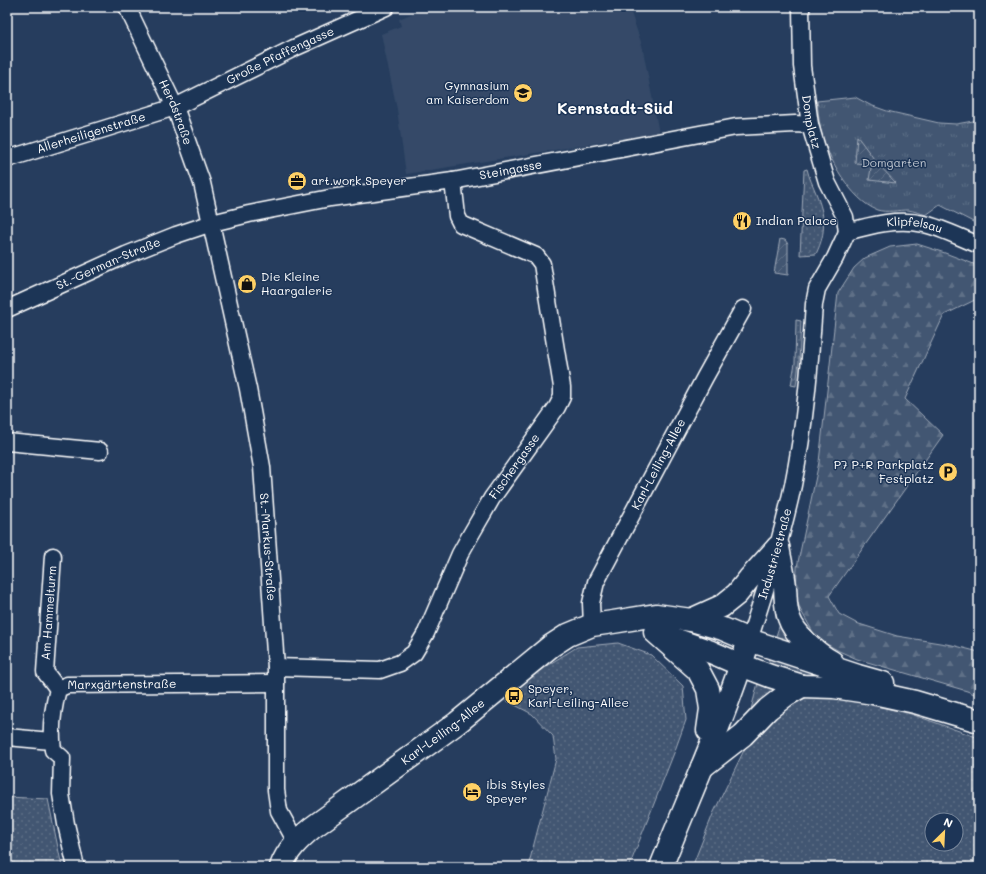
<svg xmlns="http://www.w3.org/2000/svg" width="986" height="874" font-family="Mali,sans-serif">
	<style>
		.built { fill: #344a68 }
		.grass { fill: url(#grass-dots); stroke: #a0aab8; fill-rule: evenodd }
		.forest { fill: url(#forest-firs); stroke: #a0aab8 }
		.park { fill: url(#park-tufts); stroke: #a0aab8 }
		.garden { fill: url(#garden-furrows); stroke: #a0aab8 }
		.lines { fill: none; stroke-linecap: round; stroke-linejoin: round }
		.street-casing { stroke: #fff; stroke-width: 19 }
		.secondary-casing { stroke: #fff; stroke-width: 25 }
		.primary-casing { stroke: #fff; stroke-width: 25 }
		.street { stroke: #1d3557; stroke-width: 16 }
		.secondary { stroke: #1d3557; stroke-width: 22 }
		.primary { stroke: #1d3557; stroke-width: 22 }
		.labels { text-anchor: middle; stroke-width: 3; stroke-linejoin: round; paint-order: stroke }
		.street-label { font-size: 12px; fill: #fff; stroke: #1d3557 }
		.poi-label { font-size: 12px; fill: #fff; stroke: #1d3557; text-anchor: start }
		.park-label { font-size: 12px; fill: #bdc4ce; stroke: #1d3557 }
		.district-label { font-size: 16px; font-weight: bold; fill: #fff; stroke: #1d3557 }
	</style>
	<defs>
		<pattern id="grass-dots" width="8" height="8" patternUnits="userSpaceOnUse"><rect width="8" height="8" fill="#425672"/><path d="M2 2h.1M6 6h.1" fill="none" stroke="#5e6f87" stroke-width="1.8" stroke-linecap="round"/></pattern>
		<pattern id="forest-firs" width="22" height="20" patternUnits="userSpaceOnUse"><rect width="22" height="20" fill="#425672"/><path d="M5 1l3.5 6h-7zM16 11l3.5 6h-7z" fill="#5e6f87"/></pattern>
		<pattern id="park-tufts" width="24" height="20" patternUnits="userSpaceOnUse"><rect width="24" height="20" fill="#425672"/><path d="M3 7l-1-3M5 7V3M7 7l1-3M15 17l-1-3M17 17v-4M19 17l1-3" fill="none" stroke="#5e6f87"/></pattern>
		<pattern id="garden-furrows" width="10" height="10" patternUnits="userSpaceOnUse"><rect width="10" height="10" fill="#425672"/><path d="M-1 1l2-2M0 10L10 0M9 11l2-2" fill="none" stroke="#5e6f87"/></pattern>
	</defs>
	<rect width="100%" height="100%" fill="#263d5e"/>
	<filter id="ink" filterUnits="userSpaceOnUse"><feTurbulence type="fractalNoise" baseFrequency=".025" numOctaves="2"/><feDisplacementMap in="SourceGraphic" scale="8" xChannelSelector="R" yChannelSelector="G"/><feConvolveMatrix kernelMatrix="1 2 1 2 8 2 1 2 1" color-interpolation-filters="sRGB"/></filter>
	<g filter="url(#ink)">
		<polygon class="built" points="428,7 629,7 642,45 659,133 406,174 397,109 381,34 401,26 399,19"/>
		<g class="grass">
			<path d="M807 169C809 178 813 185 816 193 825 216 827 231 816 254L800 255 804 170Z"/>
			<polygon points="796,320 801,321 799,362 796,386 791,385 795,363"/>
			<polygon points="781,621 798,648 775,639"/>
			<polygon points="618,643 651,655 683,686 686,720 674,753 629,867 528,867 556,759 553,736 532,714 498,696 577,647"/>
			<path d="M768 658 814 673 821 676C810 676 778 673 770 664 769 662 769 660 768 658Z"/>
			<polygon points="758,683 778,691 764,698 750,713"/>
			<path d="M824 695 908 713 979 738V867H692L713 814 748 742 797 698ZM932 820H956V844H932Z"/>
			<polygon points="7,797 48,799 62,867 7,867"/>
		</g>
		<polygon class="forest" points="917,244 945,253 979,266 979,298 944,315 905,399 943,435 829,596 839,614 856,623 897,636 952,645 979,652 979,696 967,691 857,659 839,651 825,643 814,634 800,609 796,598 797,567 819,462 838,293 854,268 865,258 890,247"/>
		<path class="park" d="M855 97 870 105 887 111 939 123 956 124 979 120V225L940 205 926 215C920 213 914 211 908 210 898 210 887 213 877 210 851 200 828 158 821 132 819 122 818 111 817 101Z"/>
		<g class="garden">
			<polygon points="857,136 874,159 867,164 855,163"/>
			<polygon points="877,163 896,183 869,180 871,168"/>
			<polygon points="780,239 785,240 788,244 788,275 774,273"/>
		</g>
		<g class="lines">
			<g class="street-casing">
				<g id="street">
					<path id="s1" d="M127 7 175 107 202 183 248 389 262 467 267 537 276 667V790L279 811 296 842"/>
					<path id="s2" d="M801 7 802 66 810 125 827 182 845 217 847 232"/>
					<path id="s3" d="M7 159 175 107 294 48 386 7"/>
					<path id="s4" d="M847 232C871 225 898 218 924 224 942 228 961 238 979 245"/>
					<path id="s5" d="M7 309 126 255 176 235 212 223 249 214 330 198 453 181 736 127 795 124 810 125"/>
					<polyline points="7,442 100,451"/>
					<polyline points="53,556 45,672 58,689"/>
					<path id="s6" d="M592 625 591 603 596 582 705 377 743 309"/>
					<path id="s7" d="M749 640C766 589 782 537 793 485 805 426 810 364 814 304L817 289 835 258 847 232"/>
					<path id="s8" d="M276 667 380 670 400 663 414 653 426 633 460 554 470 536 492 498 557 407 562 397V387L542 264 536 256 461 224 457 216 453 181"/>
					<polyline points="7,737 51,741"/>
					<path id="s9" d="M76 867 66 824 61 794 62 758 53 750C50 730 53 708 58 689L67 685 276 683"/>
				</g>
			</g>
			<g class="secondary-casing">
				<g id="secondary">
					<polyline points="691,620 722,606 737,594 749,579 778,547"/>
					<polyline points="655,632 698,670 708,689 711,709 708,730"/>
					<polyline points="665,636 711,652 741,665"/>
					<path id="s10" d="M281 867C287 850 299 839 312 828L457 723 551 646 568 635 592 625 613 622 656 615 691 620 723 629 749 640C725 717 691 792 661 867"/>
				</g>
			</g>
			<g class="primary-casing">
				<g id="primary">
					<path d="M778 547C780 560 784 574 785 587 786 598 785 608 789 618 794 634 817 654 832 662"/>
					<polyline points="749,640 858,676 883,683"/>
					<polyline points="741,665 770,676 802,686 834,687 874,693 915,702 979,721"/>
					<polyline points="702,767 743,735 768,709 786,695 802,686"/>
				</g>
			</g>
			<use href="#street" class="street"/>
			<use href="#secondary" class="secondary"/>
			<use href="#primary" class="primary"/>
		</g>
	</g>
	<defs>
		<g id="school-disc" transform="scale(1)"><circle r="9.5" fill="#ffd166" stroke="#1d3557"/><path d="M0-5L7-2L0 1L-7-2ZM-4 1L0 2.5L4 1V4Q0 6-4 4Z" fill="#111"/></g>
		<g id="office-disc" transform="scale(1)"><circle r="9.5" fill="#ffd166" stroke="#1d3557"/><path d="M-6-3h4V-5.5h4V-3h4V5H-6ZM-1-4.5V-3h2v-1.5ZM-6 0V1H6V0Z" fill="#111"/></g>
		<g id="restaurant-disc" transform="scale(1)"><circle r="9.5" fill="#ffd166" stroke="#1d3557"/><path d="M-5-6h1v4h1v-4h1v4h1v-4h1v5L-1.5 .5V6h-2V.5L-5-1ZM5-6V6H3V1.5H1.5Q1.5-4 5-6Z" fill="#111"/></g>
		<g id="shop-disc" transform="scale(1)"><circle r="9.5" fill="#ffd166" stroke="#1d3557"/><path d="M-5-2.5h2.3a2.7 3.5 0 0 1 5.4 0H5L5.5 6h-11ZM-1.5-2.5h3a1.5 2.3 0 0 0-3 0Z" fill="#111"/></g>
		<g id="parking-disc" transform="scale(1)"><circle r="9.5" fill="#ffd166" stroke="#1d3557"/><path d="M-3.5-5.5H1a3.5 3.5 0 0 1 0 7H-1V5.5H-3.5ZM-1-3.4V-.6H.8a1.4 1.4 0 0 0 0-2.8Z" fill="#111"/></g>
		<g id="bus-disc" transform="scale(1)"><circle r="9.5" fill="#ffd166" stroke="#1d3557"/><path d="M-5-6H5V4H4V6H2V4H-2V6H-4V4H-5ZM-3.5-4V0h7V-4ZM-3.5 1.2v1.5H-2V1.2ZM2 1.2v1.5H3.5V1.2Z" fill="#111"/></g>
		<g id="hotel-disc" transform="scale(1)"><circle r="9.5" fill="#ffd166" stroke="#1d3557"/><path d="M-6-4.5h1.5V1H6V5H4.5V3h-9V5H-6ZM-4 0a1.8 1.8 0 1 1 3.6 0ZM.5 0V-2.5h3Q6-2.5 6 0Z" fill="#111"/></g>
	</defs>
	<g fill-rule="evenodd">
		<use href="#school-disc" x="523" y="93"/>
		<use href="#office-disc" x="297" y="181"/>
		<use href="#restaurant-disc" x="742" y="221"/>
		<use href="#shop-disc" x="247" y="284"/>
		<use href="#parking-disc" x="948" y="472"/>
		<use href="#bus-disc" x="514" y="696"/>
		<use href="#hotel-disc" x="472" y="792"/>
	</g>
	<g class="labels">
		<g class="street-label">
			<text dy="4" stroke="none"><textPath href="#s3" startOffset="293">Große Pfaffengasse</textPath></text>
			<text dy="4" stroke="none"><textPath href="#s1" startOffset="116">Herdstraße</textPath></text>
			<text dy="4" stroke="none"><textPath href="#s2" startOffset="116">Domplatz</textPath></text>
			<text dy="4" stroke="none"><textPath href="#s3" startOffset="88">Allerheiligenstraße</textPath></text>
			<text dy="4" stroke="none"><textPath href="#s5" startOffset="526">Steingasse</textPath></text>
			<text dy="4" stroke="none"><textPath href="#s4" startOffset="69">Klipfelsau</textPath></text>
			<text dy="4" stroke="none"><textPath href="#s5" startOffset="111">St.-German-Straße</textPath></text>
			<text dy="4" stroke="none"><textPath href="#s6" startOffset="177">Karl-Leiling-Allee</textPath></text>
			<text dy="4" stroke="none"><textPath href="#s8" startOffset="355">Fischergasse</textPath></text>
			<text dy="4" stroke="none"><textPath href="#s1" startOffset="562">St.-Markus-Straße</textPath></text>
			<text dy="4" stroke="none"><textPath href="#s7" startOffset="90">Industriestraße</textPath></text>
			<text transform="translate(49 613) rotate(-86)" y="4">Am Hammelturm</text>
			<text dy="4" stroke="none"><textPath href="#s9" startOffset="249">Marxgärtenstraße</textPath></text>
			<text dy="4" stroke="none"><textPath href="#s10" startOffset="213">Karl-Leiling-Allee</textPath></text>
		</g>
		<g class="poi-label">
			<text x="509" y="90" text-anchor="end">Gymnasium<tspan x="509" dy="14">am Kaiserdom</tspan></text>
			<text x="311" y="185">art.work Speyer</text>
			<text x="756" y="225">Indian Palace</text>
			<text x="261" y="281">Die Kleine<tspan x="261" dy="14">Haargalerie</tspan></text>
			<text x="934" y="469" text-anchor="end">P7 P+R Parkplatz<tspan x="934" dy="14">Festplatz</tspan></text>
			<text x="528" y="693">Speyer,<tspan x="528" dy="14">Karl-Leiling-Allee</tspan></text>
			<text x="486" y="789">ibis Styles<tspan x="486" dy="14">Speyer</tspan></text>
		</g>
		<g class="park-label">
			<text x="894" y="167">Domgarten</text>
		</g>
		<g class="district-label">
			<text x="615" y="114">Kernstadt-Süd</text>
		</g>
	</g>
	<rect width="986" height="874" fill="none" stroke="#1d3557" stroke-width="24"/>
	<rect x="12" y="12" width="962" height="850" fill="none" stroke="#fff" stroke-width="1.5" filter="url(#ink)"/>
	<g transform="translate(944 832) rotate(24)"><circle r="19" fill="#1d3557" stroke="#77869a"/>
	<path d="M0-3L7 15L0 10L-7 15Z" fill="#ffd166"/>
	<text y="-6" font-size="11" font-weight="bold" text-anchor="middle" fill="#ffffff">N</text>
	</g>
</svg>
